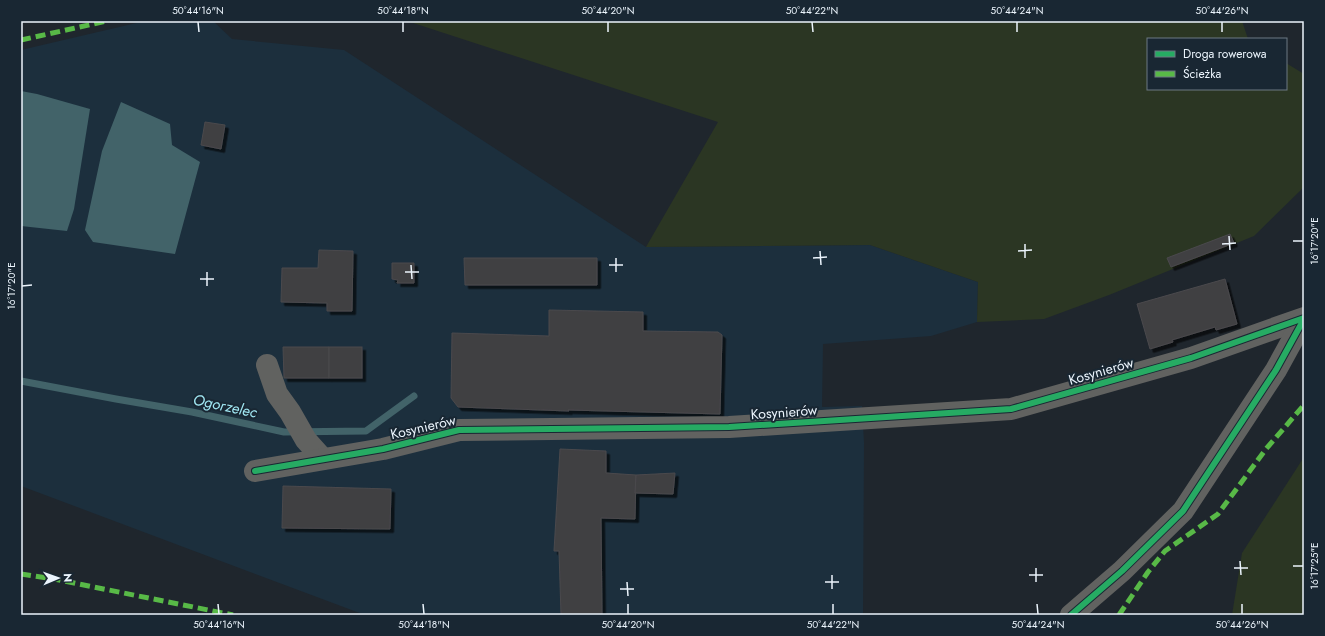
<svg xmlns="http://www.w3.org/2000/svg" width="1325" height="636" font-family="Jost,sans-serif">
	<style>
		.built { fill: #1c2f3d }
		.green { fill: #2b3623 }
		.water { fill: #426369 }
		.lines { fill: none; stroke-linecap: round; stroke-linejoin: round }
		.stream { stroke: #426369; stroke-width: 7 }
		.building { fill: #414043; stroke: #4a494c; filter: url(#shadow) }
		.minor { stroke: #616260; stroke-width: 22 }
		.quiet { stroke: #58b947; stroke-width: 5; stroke-dasharray: 10 5; stroke-linecap: butt }
		.cycleway-casing { stroke: #192733; stroke-width: 8 }
		.cycleway { stroke: #26ab63; stroke-width: 6 }
		.ticks { fill: none; stroke: #ebf4fc; stroke-width: 1.5 }
		.labels { text-anchor: middle; stroke-width: 4; stroke-linejoin: round; paint-order: stroke }
		.street-label { font-size: 14px; fill: #ebf4fc; stroke: #192733 }
		.water-label { font-size: 15px; font-style: italic; fill: #a1e8f4; stroke: #192733 }
		.neatline { fill: none; stroke: #ebf4fc; stroke-width: 1.5 }
		.ticks-label { font-size: 10px; text-anchor: middle; fill: #ebf4fc }
	</style>
	<defs>
		<filter id="shadow"><feDropShadow dx="3.5" dy="3.5" stdDeviation="0" flood-color="#0009"/></filter>
	</defs>
	<rect width="100%" height="100%" fill="#1f262d"/>
	<polygon class="built" points="145,21 213,21 232,39 344,50 646,247 870,245 978,282 977,322 931,336 823,344 822,407 862,406 864,443 863,615 365,615 21,486 21,50"/>
	<g class="green">
		<polygon points="407,21 1242,21 1248,39 1148,39 1148,89 1286,89 1286,63 1304,74 1304,187 1254,236 1109,295 1044,319 977,322 978,282 870,245 646,247 718,122"/>
		<polygon points="1304,457 1304,615 1232,615 1242,553"/>
	</g>
	<g class="water">
		<polygon points="21,91 37,94 90,109 74,209 67,231 21,226"/>
		<polygon points="121,102 170,124 172,145 200,162 175,254 93,242 85,230 102,151"/>
	</g>
	<g class="lines">
		<polyline class="stream" points="21,381 116,399 192,412 284,432 366,431 414,396"/>
	</g>
	<g class="building">
		<polygon points="205,122 225,125 221,149 201,145"/>
		<polygon points="1230,234 1234,243 1171,267 1167,258"/>
		<polygon points="319,250 353,251 352,311 327,311 327,303 281,302 282,268 318,268"/>
		<polygon points="464,258 597,258 597,285 465,285"/>
		<polygon points="392,263 414,263 414,283 397,283 398,280 392,279"/>
		<polygon points="1225,279 1237,324 1216,330 1215,327 1172,340 1173,342 1150,349 1137,304"/>
		<polygon points="549,310 643,312 643,331 718,332 722,335 720,414 568,410 569,411 458,407 451,398 452,333 549,336"/>
		<polygon points="283,347 329,347 329,378 284,378"/>
		<rect x="329" y="347" width="33" height="31"/>
		<polygon points="560,449 606,451 606,473 636,475 635,519 601,518 602,615 561,615 559,551 554,551"/>
		<polygon points="675,473 673,494 635,493 636,475"/>
		<polygon points="283,486 391,489 390,529 282,528"/>
	</g>
	<g class="lines">
		<g class="minor">
			<polyline points="267,365 277,394 290,412 306,440 323,459"/>
			<polyline points="255,471 383,449 459,430 729,427 1011,409 1191,358 1304,318"/>
			<polyline points="1071,615 1122,571 1183,511 1276,370 1304,319"/>
		</g>
		<g class="quiet">
			<polyline points="21,40 107,21"/>
			<polyline points="21,574 54,579 233,615"/>
			<polyline points="1119,615 1148,572 1165,551 1218,514 1266,449 1304,405"/>
		</g>
		<g class="cycleway-casing">
			<g id="cycleway">
				<polyline points="255,471 383,449 459,430 729,427 1011,409 1191,358 1304,318"/>
				<polyline points="1071,615 1122,571 1183,511 1276,370 1304,319"/>
			</g>
		</g>
		<use href="#cycleway" class="cycleway"/>
	</g>
	<path class="ticks" d="M198 22 199 32M403 22V32M608 22V32M812 22 813 32M1017 22V32M1222 22V32M1229 236 1230 250M1293 241H1303M1025 244V258M1222 244 1236 243M820 251 821 265M1018 251 1032 250M616 258V272M813 258 827 257M411 265 412 279M609 265H623M207 272V286M405 272H419M200 279H214M22 286 32 285M1240 561 1241 575M1293 566H1303M1036 568V582M1234 568H1248M832 575V589M1029 575H1043M627 582 628 596M825 582H839M620 589H634M218 604 219 614M423 604 424 614M628 604V614M833 604V614M1037 604 1038 614M1242 604V614"/>
	<g class="labels">
		<g class="street-label">
			<text transform="translate(1101 371) rotate(-16)" y="5">Kosynierów</text>
			<text transform="translate(784 412) rotate(-4)" y="5">Kosynierów</text>
			<text transform="translate(423 427) rotate(-13)" y="5">Kosynierów</text>
		</g>
		<g class="water-label">
			<text transform="translate(225 406) rotate(12)" y="5">Ogorzelec</text>
		</g>
	</g>
	<rect width="1325" height="636" fill="none" stroke="#192733" stroke-width="44"/>
	<rect x="1147" y="38" width="140" height="52" fill="#192733" stroke="#6d7983"/>
	<rect x="1155" y="51" width="20" height="6" fill="#26ab63" stroke="#6d7983"/>
	<text x="1183" y="58" font-size="12" fill="#ebf4fc">Droga rowerowa</text>
	<rect x="1155" y="71" width="20" height="6" fill="#58b947" stroke="#6d7983"/>
	<text x="1183" y="78" font-size="12" fill="#ebf4fc">Ścieżka</text>
	<g transform="translate(58 578) rotate(88)" stroke="#192733" stroke-width="3" paint-order="stroke">
	<path d="M0-3L7 15L0 10L-7 15Z" fill="#ebf4fc"/>
	<text y="-6" font-size="11" font-weight="bold" text-anchor="middle" fill="#ebf4fc">N</text>
	</g>
	<rect x="22" y="22" width="1281" height="592" class="neatline"/>
	<g class="ticks-label">
		<text x="198" y="14">50°44'16"N</text>
		<text x="403" y="14">50°44'18"N</text>
		<text x="608" y="14">50°44'20"N</text>
		<text x="812" y="14">50°44'22"N</text>
		<text x="1017" y="14">50°44'24"N</text>
		<text x="1222" y="14">50°44'26"N</text>
		<text transform="translate(1314 241) rotate(-90)" y="4">16°17'20"E</text>
		<text transform="translate(11 286) rotate(-90)" y="4">16°17'20"E</text>
		<text transform="translate(1314 566) rotate(-90)" y="4">16°17'25"E</text>
		<text x="219" y="628">50°44'16"N</text>
		<text x="424" y="628">50°44'18"N</text>
		<text x="628" y="628">50°44'20"N</text>
		<text x="833" y="628">50°44'22"N</text>
		<text x="1038" y="628">50°44'24"N</text>
		<text x="1242" y="628">50°44'26"N</text>
	</g>
</svg>
